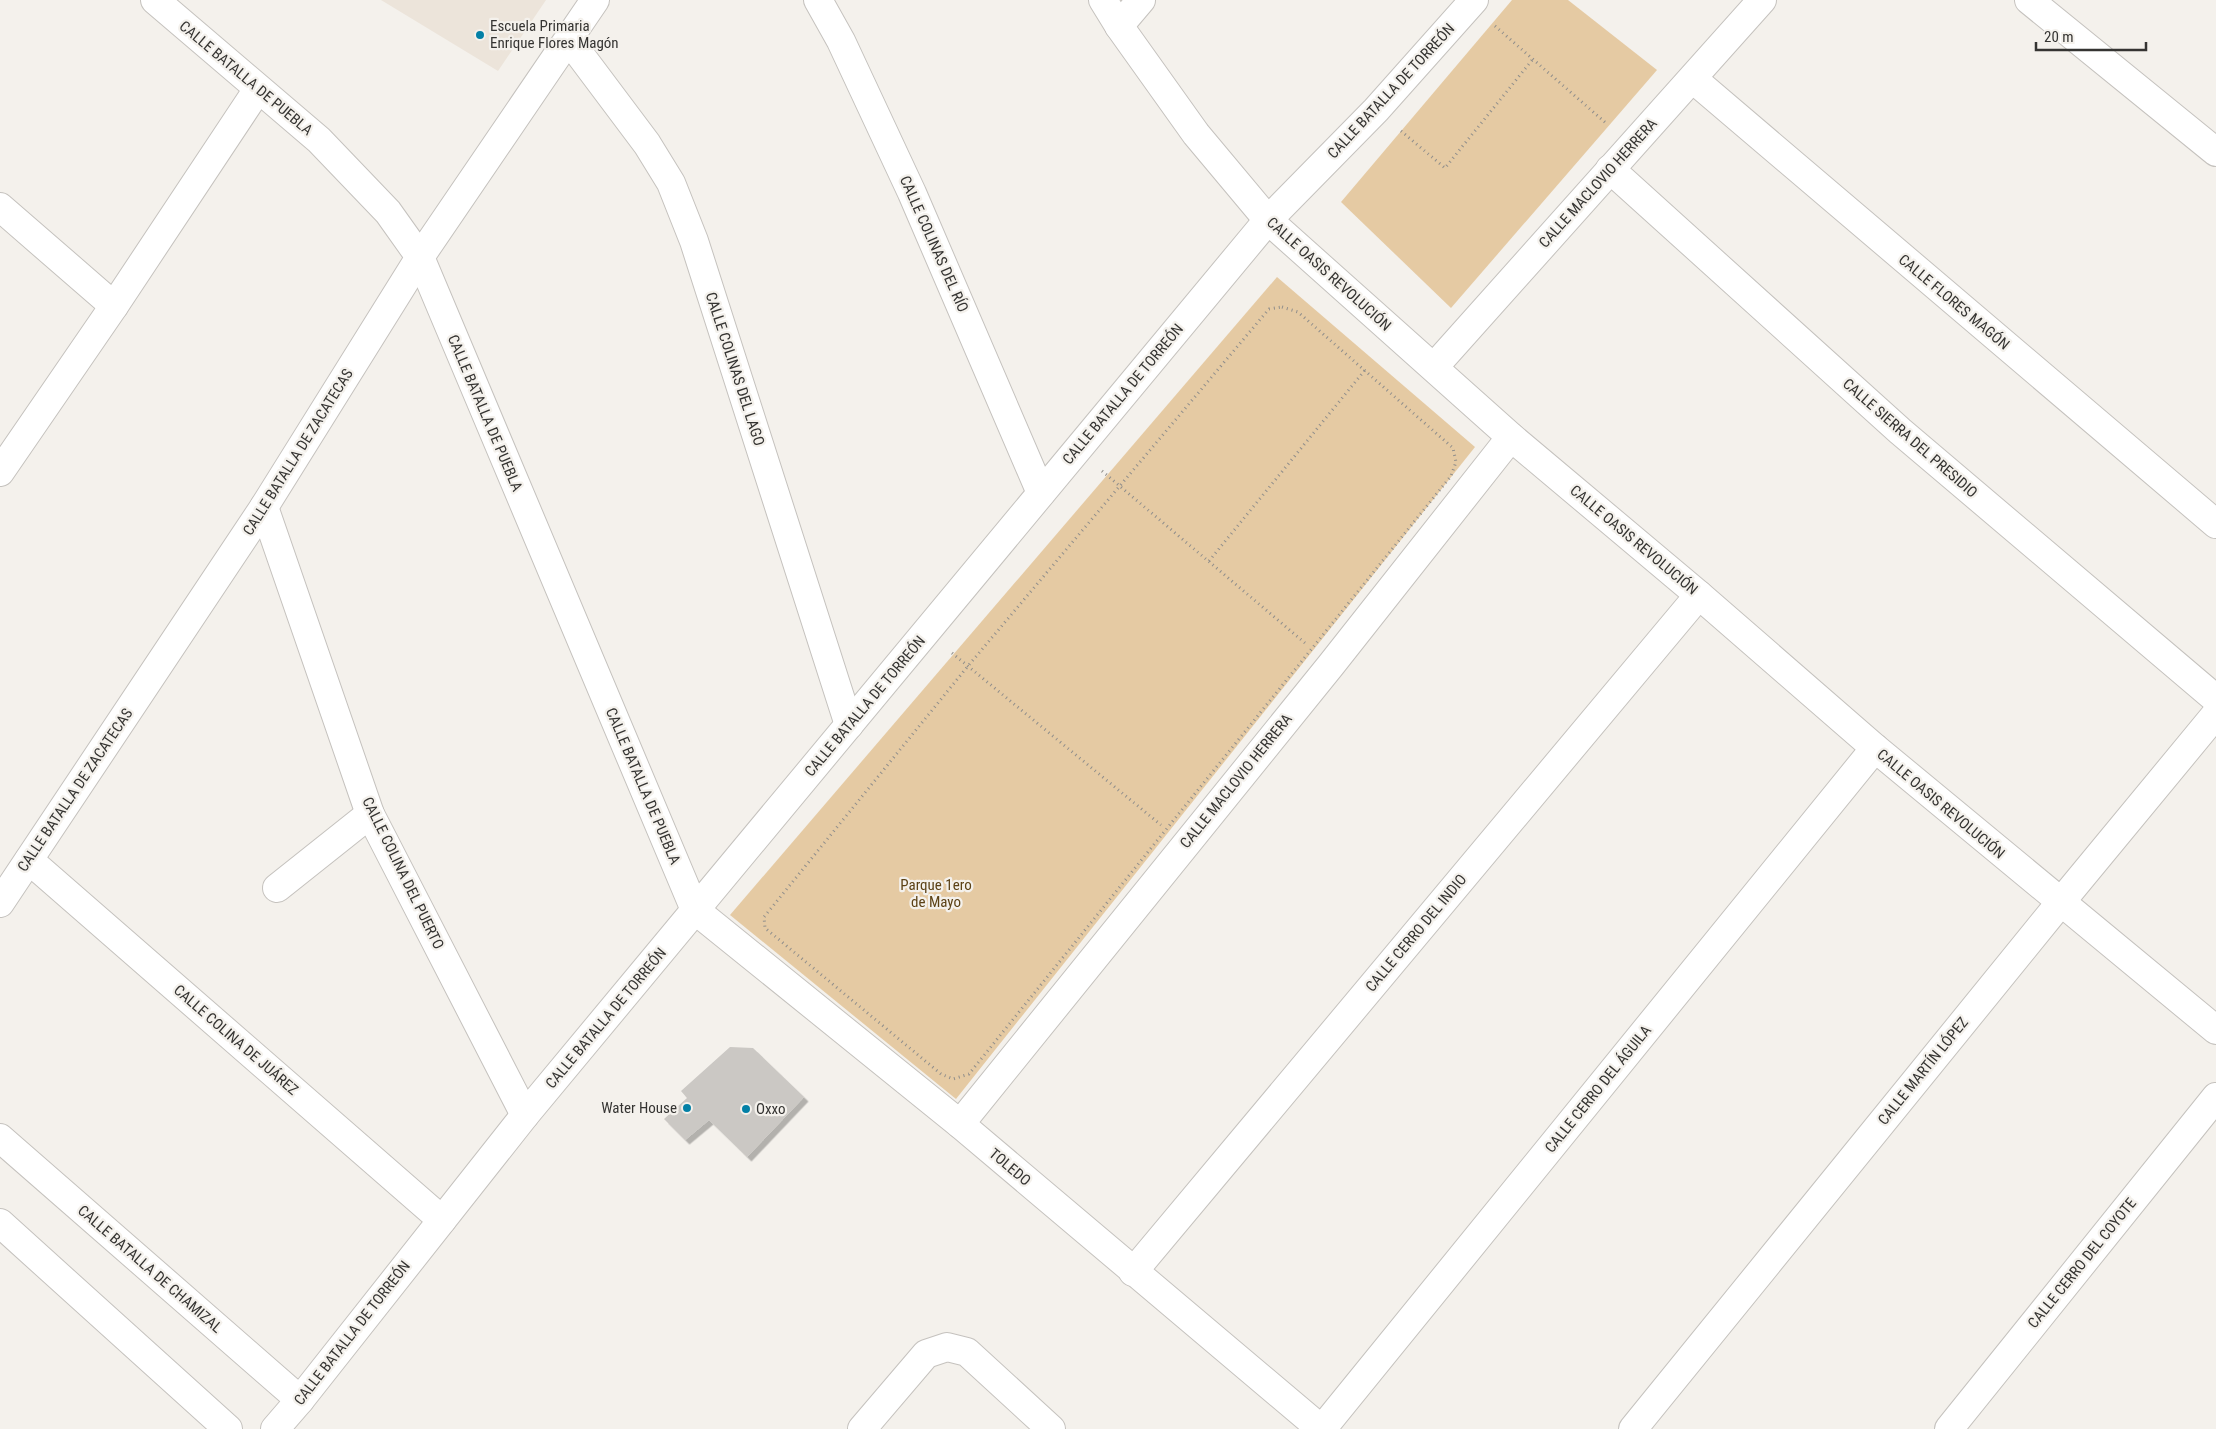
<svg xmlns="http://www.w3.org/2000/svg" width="2216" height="1429" font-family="'Roboto Condensed',sans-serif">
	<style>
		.built { fill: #ece4da }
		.green { fill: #e5caa3 }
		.building { fill: #cbc8c4; filter: url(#shadow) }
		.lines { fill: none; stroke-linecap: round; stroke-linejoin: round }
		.street-casing { stroke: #c5c2be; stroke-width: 30 }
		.path { stroke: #908e8b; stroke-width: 3; stroke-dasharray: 1 4; stroke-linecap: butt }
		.street { stroke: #fff; stroke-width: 28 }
		.poi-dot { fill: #0380a6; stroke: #f4f1ec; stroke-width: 2 }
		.labels { text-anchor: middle; stroke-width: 4.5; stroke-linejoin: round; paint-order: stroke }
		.poi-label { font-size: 15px; fill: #353432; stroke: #f4f1ec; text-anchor: start }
		.street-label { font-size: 15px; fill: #353432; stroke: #f4f1ec }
		.park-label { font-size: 15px; fill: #5c4216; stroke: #f4f1ec }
	</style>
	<defs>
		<filter id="shadow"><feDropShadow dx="4.5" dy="4.5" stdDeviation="0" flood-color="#0004"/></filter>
	</defs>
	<rect width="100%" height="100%" fill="#f4f1ec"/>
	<polygon class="built" points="381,0 546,0 498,71"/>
	<g class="green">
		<polygon points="1512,0 1568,0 1657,70 1451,308 1341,202"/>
		<polygon points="1277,277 1475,447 956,1099 730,915"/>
	</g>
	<polygon class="building" points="730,1047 753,1048 804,1097 747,1157 709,1120 685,1140 664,1119 687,1098 681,1091"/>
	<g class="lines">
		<g class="street-casing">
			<g id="street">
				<polyline points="155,0 319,140 388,212 420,257 695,910 960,1124 1321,1429"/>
				<polyline points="818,0 841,41 912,193 1041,493"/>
				<polyline points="1103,0 1119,26 1196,134 1268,220 1511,437 1699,595 1875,748 2216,1030"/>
				<polyline points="2029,0 2216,152"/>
				<polyline points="1119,26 1141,0"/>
				<polyline points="569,40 647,144 671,183 694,241 849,725"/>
				<polyline points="1693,79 2216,524"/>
				<polyline points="1610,169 1900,431 2216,699"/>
				<polyline points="0,207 114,306"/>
				<polyline points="1434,367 1762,0"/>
				<polyline points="0,472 114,306 258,89"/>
				<polyline points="264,507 370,814 525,1115"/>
				<polyline points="29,860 442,1220"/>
				<polyline points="277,888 370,814"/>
				<polyline points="0,903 264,507 420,257 595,0"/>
				<polyline points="960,1124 1331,665 1511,437"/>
				<polyline points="0,1138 300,1400"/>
				<polyline points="0,1223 228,1429"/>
				<polyline points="1133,1272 1699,595"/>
				<polyline points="275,1429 300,1400 525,1115 1268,220 1376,110 1474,0"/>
				<polyline points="862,1429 926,1354 947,1347 967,1352 1051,1429"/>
				<polyline points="1322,1429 1875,748"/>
				<polyline points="1633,1429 2060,903 2216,714"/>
				<polyline points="1949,1429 2216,1097"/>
			</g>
		</g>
		<g class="path">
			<polyline points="1495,26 1607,124"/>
			<polyline points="1401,131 1445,168 1533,59"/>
			<polygon points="1282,307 1298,312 1453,448 1456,462 1451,476 969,1074 953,1079 941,1074 765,928 764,917 968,666 1269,309"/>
			<polyline points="1102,471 1305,643"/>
			<polyline points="1209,561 1365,370"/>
			<polyline points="952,653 1161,825"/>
		</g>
		<use href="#street" class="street"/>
	</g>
	<g class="poi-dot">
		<circle cx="480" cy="35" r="5"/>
		<circle cx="687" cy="1108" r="5"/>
		<circle cx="746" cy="1109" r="5"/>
	</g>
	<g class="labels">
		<g class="poi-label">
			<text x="490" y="31">Escuela Primaria<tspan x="490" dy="17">Enrique Flores Magón</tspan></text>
			<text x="677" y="1113" text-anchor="end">Water House</text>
			<text x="756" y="1114">Oxxo</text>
		</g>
		<g class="street-label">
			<text transform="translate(246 78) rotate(40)" y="5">CALLE BATALLA DE PUEBLA</text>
			<text transform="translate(1391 91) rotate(-47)" y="5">CALLE BATALLA DE TORREÓN</text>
			<text transform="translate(1598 183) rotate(-48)" y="5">CALLE MACLOVIO HERRERA</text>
			<text transform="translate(934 244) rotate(66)" y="5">CALLE COLINAS DEL RÍO</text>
			<text transform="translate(1329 274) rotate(42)" y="5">CALLE OASIS REVOLUCIÓN</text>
			<text transform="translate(1954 302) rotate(40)" y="5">CALLE FLORES MAGÓN</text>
			<text transform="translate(735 369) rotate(72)" y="5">CALLE COLINAS DEL LAGO</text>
			<text transform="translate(1123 394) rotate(-50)" y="5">CALLE BATALLA DE TORREÓN</text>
			<text transform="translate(485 413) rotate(67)" y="5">CALLE BATALLA DE PUEBLA</text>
			<text transform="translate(1910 438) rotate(41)" y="5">CALLE SIERRA DEL PRESIDIO</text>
			<text transform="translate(298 452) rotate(-58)" y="5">CALLE BATALLA DE ZACATECAS</text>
			<text transform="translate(1634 540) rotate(40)" y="5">CALLE OASIS REVOLUCIÓN</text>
			<text transform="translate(865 706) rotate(-50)" y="5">CALLE BATALLA DE TORREÓN</text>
			<text transform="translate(1236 781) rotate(-51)" y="5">CALLE MACLOVIO HERRERA</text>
			<text transform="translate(643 786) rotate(67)" y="5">CALLE BATALLA DE PUEBLA</text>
			<text transform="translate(75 790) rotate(-56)" y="5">CALLE BATALLA DE ZACATECAS</text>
			<text transform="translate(1941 804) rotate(40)" y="5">CALLE OASIS REVOLUCIÓN</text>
			<text transform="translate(403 873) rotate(64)" y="5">CALLE COLINA DEL PUERTO</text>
			<text transform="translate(1416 933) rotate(-50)" y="5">CALLE CERRO DEL INDIO</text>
			<text transform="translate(606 1018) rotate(-50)" y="5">CALLE BATALLA DE TORREÓN</text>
			<text transform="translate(236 1040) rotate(41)" y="5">CALLE COLINA DE JUÁREZ</text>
			<text transform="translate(1923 1071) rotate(-51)" y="5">CALLE MARTÍN LÓPEZ</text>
			<text transform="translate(1598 1089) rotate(-51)" y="5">CALLE CERRO DEL ÁGUILA</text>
			<text transform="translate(1010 1167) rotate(40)" y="5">TOLEDO</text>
			<text transform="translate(2082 1263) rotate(-51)" y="5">CALLE CERRO DEL COYOTE</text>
			<text transform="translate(150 1269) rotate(41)" y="5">CALLE BATALLA DE CHAMIZAL</text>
			<text transform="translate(352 1333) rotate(-52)" y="5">CALLE BATALLA DE TORREÓN</text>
		</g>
		<g class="park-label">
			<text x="936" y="890">Parque 1ero<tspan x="936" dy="17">de Mayo</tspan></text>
		</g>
	</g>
	<path d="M2036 42v8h110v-8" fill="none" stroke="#353432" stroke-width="2.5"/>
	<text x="2044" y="42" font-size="15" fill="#353432" stroke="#f4f1ec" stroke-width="4" paint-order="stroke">20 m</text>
</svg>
